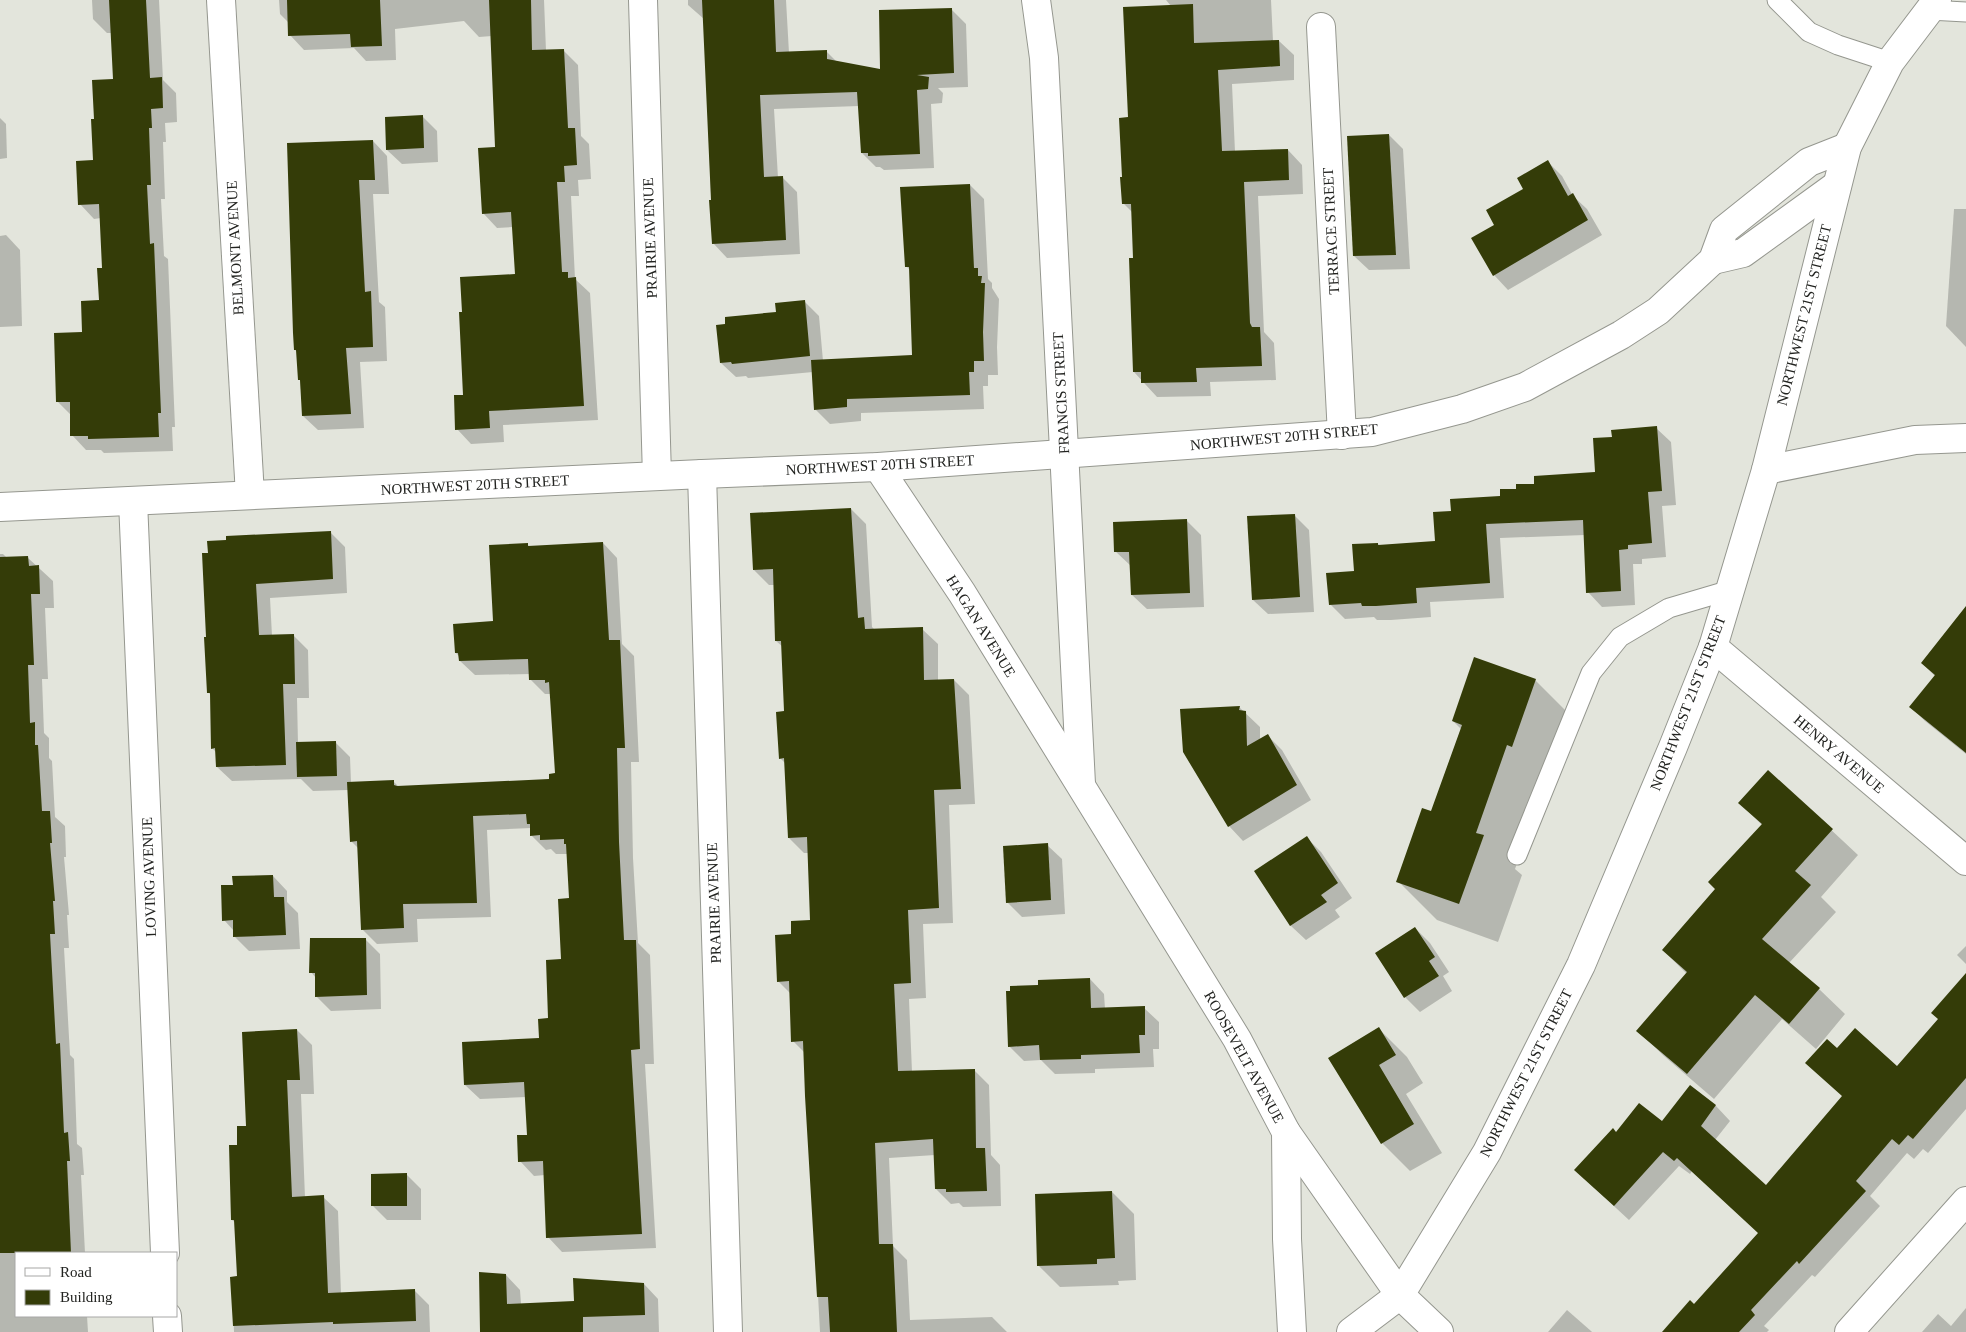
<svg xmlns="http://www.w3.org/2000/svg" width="1966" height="1332" font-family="Georgia,serif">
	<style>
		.shadow { fill: #0003 }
		.building { fill: #343c08 }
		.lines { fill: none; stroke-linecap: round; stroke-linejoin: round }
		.service-casing { stroke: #95978f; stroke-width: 21 }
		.minor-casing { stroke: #95978f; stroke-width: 30 }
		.tertiary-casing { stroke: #95978f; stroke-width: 30 }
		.service { stroke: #fff; stroke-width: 19 }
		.minor { stroke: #fff; stroke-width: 28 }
		.tertiary { stroke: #fff; stroke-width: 28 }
		.labels { text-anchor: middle; stroke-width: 5; stroke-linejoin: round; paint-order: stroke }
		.street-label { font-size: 15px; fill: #222320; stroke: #fff }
	</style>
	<rect width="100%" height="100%" fill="#e3e5dc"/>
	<g class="shadow">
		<polygon points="92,0 159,0 163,80 176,93 177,122 165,123 166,142 163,142 165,199 161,199 164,256 168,259 175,427 172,427 173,451 104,453 101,450 86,450 72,435 71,415 58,402 84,333 100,301 103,269 101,218 94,219 80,204 94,161 95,120 115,80 112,33 107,33 93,19"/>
		<polygon points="279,0 544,0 546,51 563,50 578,65 581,136 589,144 591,179 578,180 579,196 571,196 575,279 590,293 598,420 503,425 504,442 471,444 457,429 464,396 516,276 513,227 497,228 483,213 496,149 492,36 479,37 464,21 395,29 396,60 366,61 354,48 304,50 290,35 289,23 280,14"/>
		<polygon points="688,0 786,0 789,53 826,51 837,62 882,70 951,9 966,24 968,87 938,88 943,93 942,103 931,104 934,168 884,170 880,167 876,167 862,153 859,106 774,109 778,178 783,178 797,192 800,254 727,258 713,243 704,19 688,5"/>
		<polygon points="1166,0 1271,0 1273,41 1279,41 1294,55 1294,80 1232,84 1235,152 1288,150 1302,165 1303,194 1258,196 1264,332 1274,343 1276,380 1210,382 1211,396 1157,397 1134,372 1135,259 1132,212 1124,204 1130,118 1171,6"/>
		<polygon points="423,117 437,131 438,162 402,164 387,150"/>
		<polygon points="0,118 6,124 7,158 0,159"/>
		<polygon points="1389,135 1403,149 1410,269 1369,270 1354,256"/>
		<polygon points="373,141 387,156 389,194 373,194 379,302 385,307 387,361 360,362 364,428 318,430 303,416 298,352 295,350"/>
		<polygon points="1548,162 1562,176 1573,196 1587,209 1602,235 1508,290 1494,275 1496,225"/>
		<polygon points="970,185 984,199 988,279 992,283 992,288 999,299 997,347 998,375 988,375 988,386 983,386 984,409 861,413 861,421 830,424 815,409 813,372 748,378 746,376 736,377 721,363 777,313 804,301 819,316 823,361 913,357 910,270 906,266"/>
		<polygon points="1954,209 1966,209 1966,347 1946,326"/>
		<polygon points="6,235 20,250 22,326 0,327 0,236"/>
		<polygon points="1656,428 1671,442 1676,505 1662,506 1666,557 1642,559 1642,564 1633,564 1635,605 1602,607 1588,592 1585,535 1500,538 1504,598 1430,602 1431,617 1391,620 1377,620 1374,617 1345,619 1330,604 1378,544 1380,546 1436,542 1452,513 1536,485 1597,474 1613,439"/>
		<polygon points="851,509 866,524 872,627 875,630 922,629 938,644 938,681 954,680 969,695 975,804 949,805 953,923 923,924 926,998 909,999 912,1072 974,1070 989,1085 991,1155 1000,1165 1001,1206 963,1207 959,1203 951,1204 936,1189 935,1155 889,1158 893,1246 907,1260 910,1320 992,1317 1007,1332 820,1332 805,1053 793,1041 791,994 778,981 792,935 811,921 808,853 804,853 789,838 786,764 780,758 785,712 783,647 776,641 774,585 769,585 754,570"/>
		<polygon points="1294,515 1309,530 1314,612 1268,614 1253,600 1248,518"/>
		<polygon points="1186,520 1201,535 1204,607 1147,609 1132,595 1131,566 1115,551"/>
		<polygon points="330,532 345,547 347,593 270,598 272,636 293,635 308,650 309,698 297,698 298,744 335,742 350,757 351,783 393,781 399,787 550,780 556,775 551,694 545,694 530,679 530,674 475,675 460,661 460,657 456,653 494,623 527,544 530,547 603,543 617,558 622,644 634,656 639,762 631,762 633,858 638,943 650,955 654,1064 645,1064 656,1248 562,1252 548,1237 545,1175 534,1176 520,1161 528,1136 526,1097 480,1099 465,1085 541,1039 549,1020 562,960 570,899 568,854 556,854 551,849 546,850 531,835 531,828 487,830 491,917 417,919 418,942 377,944 362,929 359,849 351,841 348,790 313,791 301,779 232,781 217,767 216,752 212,748 211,695 208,692 207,638 203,555"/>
		<polygon points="0,554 3,554 7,558 28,558 53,581 54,608 45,608 48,679 42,679 44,733 49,738 49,758 52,761 55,817 65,826 66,857 64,857 69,915 67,915 69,948 64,948 70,1055 74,1059 77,1144 82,1148 84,1175 81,1175 85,1253 16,1253 16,1316 87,1316 88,1332 0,1332"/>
		<polygon points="1966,608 1966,754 1925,721 1911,707 1935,676 1922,663"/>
		<polygon points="1535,680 1574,719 1546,783 1515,869 1522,875 1498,942 1437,920 1398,881 1431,813 1461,729 1453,721"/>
		<polygon points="1239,707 1260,727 1260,740 1267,735 1282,750 1311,800 1243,841 1229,826"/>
		<polygon points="1768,771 1858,855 1821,897 1836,912 1789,963 1819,989 1845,1014 1816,1049 1782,1019 1714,1099 1664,1056 1638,1031 1687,974 1663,950 1716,889 1762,825 1740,803"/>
		<polygon points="1307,838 1321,852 1352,898 1335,910 1340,917 1306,940 1291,926 1256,871"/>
		<polygon points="1047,845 1062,859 1065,914 1022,917 1007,902"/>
		<polygon points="273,876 287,891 287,902 298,913 300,949 249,951 235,937 234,931 224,920 234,886"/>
		<polygon points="1415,928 1430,943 1449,972 1443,976 1452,991 1420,1012 1405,997 1377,953"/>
		<polygon points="366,940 380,954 381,1009 331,1011 316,996 316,978 311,972"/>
		<polygon points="1966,946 1966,964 1957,955"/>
		<polygon points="1966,975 1966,1109 1928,1153 1923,1149 1914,1159 1907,1153 1870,1196 1880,1206 1815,1277 1812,1275 1764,1326 1769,1330 1767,1332 1663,1332 1694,1305 1760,1233 1692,1171 1690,1174 1679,1166 1629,1220 1590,1184 1617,1134 1662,1123 1690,1087 1716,1106 1730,1121 1715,1140 1766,1187 1843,1097 1837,1050 1897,1068 1939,1020"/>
		<polygon points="1090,979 1104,994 1105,1009 1144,1008 1159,1022 1159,1049 1153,1049 1154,1067 1095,1069 1095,1073 1055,1074 1041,1060 1024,1061 1009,1046 1039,986"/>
		<polygon points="1379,1029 1407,1057 1423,1083 1406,1094 1442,1153 1410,1171 1382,1143 1330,1058"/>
		<polygon points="297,1030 312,1045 314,1094 301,1094 305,1198 323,1197 338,1211 341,1294 414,1290 429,1305 430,1332 234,1332 232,1278 239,1278 236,1223 232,1220 238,1147"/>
		<polygon points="406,1174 421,1189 421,1220 387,1220 373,1206"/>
		<polygon points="1112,1192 1134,1214 1136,1280 1118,1281 1119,1285 1060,1287 1038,1265"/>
		<polygon points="506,1275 520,1290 521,1304 575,1302 644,1284 658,1299 659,1332 481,1332"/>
		<polygon points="1966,1308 1966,1332 1922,1332 1938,1314 1951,1326"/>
		<polygon points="1567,1310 1591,1331 1592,1332 1548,1332"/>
	</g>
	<g class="building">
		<polygon points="109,0 146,0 150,78 162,77 163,108 151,109 152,128 149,128 151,185 147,185 150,244 154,243 161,413 158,413 159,437 88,439 88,436 70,436 70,402 56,402 54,333 82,332 81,301 99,300 97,268 102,268 99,204 78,205 76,161 93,160 91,119 94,119 92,80 113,79"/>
		<polygon points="287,0 380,0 382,46 351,47 350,34 288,36"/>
		<polygon points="489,0 531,0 532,50 564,49 568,128 575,128 577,165 564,166 565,182 557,182 562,272 568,272 568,278 576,277 584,406 489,411 490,428 455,430 454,395 463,395 459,312 462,312 460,277 515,274 511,212 482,214 478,148 495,147"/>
		<polygon points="702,0 774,0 776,52 827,50 827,59 880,69 879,10 952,8 954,73 917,75 929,77 928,89 917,90 920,154 868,156 868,153 861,153 857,92 760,95 764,177 783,176 786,240 712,244 709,200 711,200"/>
		<polygon points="1193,4 1194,43 1279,40 1280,66 1218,70 1222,151 1288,149 1289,180 1244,182 1250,323 1252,327 1260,327 1262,366 1196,368 1197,382 1141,383 1141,372 1133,372 1129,258 1133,258 1131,204 1122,204 1120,177 1122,177 1119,118 1128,117 1123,7"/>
		<polygon points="423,115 424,148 386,150 385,117"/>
		<polygon points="1389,134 1396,255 1353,256 1347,136"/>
		<polygon points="373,140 375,180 359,180 365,292 371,291 373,347 346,348 351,414 302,416 300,380 298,380 296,350 294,350 293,333 287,143"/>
		<polygon points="1548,160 1568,196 1573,193 1588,220 1493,276 1471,238 1494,225 1486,210 1523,189 1517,178"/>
		<polygon points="970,184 974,268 978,268 978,276 982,276 981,283 985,283 983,332 984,361 974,361 974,372 969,372 970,395 847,399 847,407 814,410 811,360 912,355 909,267 905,267 900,187"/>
		<polygon points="805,300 810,356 732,364 731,362 720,363 716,325 725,324 725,317 776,312 775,303"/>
		<polygon points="1657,426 1662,491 1648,492 1652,543 1628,545 1628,549 1619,550 1621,591 1586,593 1583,520 1486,524 1490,583 1416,588 1417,603 1376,606 1362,606 1361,603 1329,605 1326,573 1354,571 1352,544 1378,543 1378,545 1435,541 1433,512 1451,511 1450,499 1500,496 1500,489 1516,489 1516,484 1534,484 1534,476 1595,472 1593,438 1612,437 1611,430"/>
		<polygon points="851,508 858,618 864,617 865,629 923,627 924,680 954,679 961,789 934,790 939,908 908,910 911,983 894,984 898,1071 975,1069 976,1148 985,1148 987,1191 946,1192 946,1189 935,1189 933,1139 875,1143 879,1244 893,1244 897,1332 830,1332 828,1297 817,1297 805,1096 803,1041 791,1042 789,981 777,982 775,935 791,934 791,921 810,920 807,837 788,838 784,758 779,759 776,712 784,711 781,641 775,641 773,569 753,570 750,513"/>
		<polygon points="1295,514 1300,597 1252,600 1247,516"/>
		<polygon points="1187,519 1190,593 1131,595 1129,552 1114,552 1113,522"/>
		<polygon points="331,531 333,579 256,584 259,635 294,634 295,684 283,684 286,765 216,767 215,748 211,749 210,693 207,693 204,637 206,637 202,553 208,553 207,541 226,540 226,536"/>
		<polygon points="603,542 609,640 620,640 625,748 617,748 619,842 624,940 636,940 640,1049 631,1050 642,1234 546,1238 543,1161 518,1162 517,1135 527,1135 524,1082 464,1085 462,1042 539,1038 538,1019 548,1018 546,960 561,959 558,899 569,898 566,844 564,844 564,839 540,840 540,835 530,836 530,824 527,824 526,814 473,816 477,903 403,904 404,928 361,930 357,841 350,842 347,782 394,780 394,785 397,786 549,779 549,774 555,773 549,682 545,683 545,680 529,680 528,659 459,661 458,653 455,653 453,624 493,621 489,545 528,543 528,546"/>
		<polygon points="28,556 29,566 39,565 40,594 31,594 34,665 28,665 30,723 35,722 35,745 38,745 42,811 50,811 52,843 50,843 55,901 53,901 55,934 50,934 56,1044 60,1043 64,1133 68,1132 70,1161 67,1161 71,1253 0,1253 0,557"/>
		<polygon points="1966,606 1966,753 1909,707 1935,675 1921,663"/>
		<polygon points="1474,657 1536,679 1512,747 1507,745 1476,833 1484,835 1459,904 1396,882 1422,808 1431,811 1462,725 1452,721"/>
		<polygon points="1240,706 1239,710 1246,711 1247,746 1268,734 1297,785 1228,827 1183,752 1180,709"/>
		<polygon points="336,741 337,776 297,777 296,742"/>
		<polygon points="1768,770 1833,829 1795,871 1811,885 1762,939 1820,988 1789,1024 1755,995 1687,1074 1636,1031 1687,972 1662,950 1715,889 1708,882 1762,824 1738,803"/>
		<polygon points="1307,836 1338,883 1321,895 1327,902 1290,926 1254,871"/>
		<polygon points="1048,843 1051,900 1006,903 1003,846"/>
		<polygon points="273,875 274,897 284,897 286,935 233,937 233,920 222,921 221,885 233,885 232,876"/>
		<polygon points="1415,927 1435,957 1429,961 1439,976 1404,998 1375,953"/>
		<polygon points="310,938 366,938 367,995 315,997 315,973 309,973"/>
		<polygon points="1966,973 1966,1078 1913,1139 1908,1135 1899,1145 1892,1139 1856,1181 1866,1191 1799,1264 1797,1261 1751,1310 1755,1315 1739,1332 1662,1332 1690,1300 1694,1304 1758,1233 1677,1158 1674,1161 1663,1152 1614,1206 1574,1170 1613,1128 1616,1132 1639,1103 1662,1121 1690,1085 1716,1105 1701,1126 1766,1185 1842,1096 1805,1063 1827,1039 1837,1048 1855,1028 1897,1066 1938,1019 1931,1013"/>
		<polygon points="1090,978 1091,1008 1145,1006 1145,1035 1139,1035 1140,1053 1081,1055 1081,1059 1040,1060 1039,1045 1008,1047 1006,991 1010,991 1010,986 1038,985 1038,980"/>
		<polygon points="1379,1027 1396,1055 1379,1065 1414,1124 1381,1144 1328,1058"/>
		<polygon points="297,1029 300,1080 287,1080 292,1197 324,1195 328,1293 415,1289 416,1321 333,1324 333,1322 233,1326 230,1277 237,1276 234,1220 231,1220 229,1145 237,1145 237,1126 246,1126 242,1032"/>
		<polygon points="407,1173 407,1206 371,1206 371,1174"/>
		<polygon points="1112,1191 1115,1258 1097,1259 1097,1264 1037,1266 1035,1194"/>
		<polygon points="479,1272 506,1274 507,1304 574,1301 573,1278 644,1283 645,1315 583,1317 583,1332 480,1332"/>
	</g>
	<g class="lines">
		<g class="service-casing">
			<g id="service">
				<polyline points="1777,0 1809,32 1838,45 1890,62"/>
				<polyline points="1929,10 1966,12"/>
				<polyline points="1517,855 1591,673 1620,637 1669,608 1730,590"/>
			</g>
		</g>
		<g class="minor-casing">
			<g id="minor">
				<polyline points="221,0 250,495"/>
				<polyline points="643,0 657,476"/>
				<polyline points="1036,0 1044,58 1081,784"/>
				<polyline points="1321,27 1342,435"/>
				<polyline points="1713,260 1743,253 1837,185"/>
				<polyline points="878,467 962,593 1237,1039 1286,1132 1287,1239 1292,1332"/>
				<polyline points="1766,470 1915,440 1966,438"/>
				<polyline points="702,474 728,1332"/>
				<polyline points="133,501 165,1253"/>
				<polyline points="0,507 702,474 878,467 1372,432 1462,409 1525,387 1621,335 1658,311 1713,260 1724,230 1809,162 1847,147"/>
				<polyline points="1713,647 1966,861"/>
				<polyline points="1286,1132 1400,1295"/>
				<polyline points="167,1316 168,1332"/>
				<polyline points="1849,1332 1966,1201"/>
			</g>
		</g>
		<g class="tertiary-casing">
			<g id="tertiary">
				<polyline points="1400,1295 1439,1332"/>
				<polyline points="1351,1332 1400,1295 1487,1152 1581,965 1673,747 1713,647 1766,470 1847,147 1890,62 1937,0"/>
			</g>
		</g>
		<use href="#service" class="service"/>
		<use href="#minor" class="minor"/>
		<use href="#tertiary" class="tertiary"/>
	</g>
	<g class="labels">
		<g class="street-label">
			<text transform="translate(1331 231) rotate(-93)" y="5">TERRACE STREET</text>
			<text transform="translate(650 238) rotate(-92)" y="5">PRAIRIE AVENUE</text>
			<text transform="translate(235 248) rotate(-93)" y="5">BELMONT AVENUE</text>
			<text transform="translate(1804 315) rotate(-76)" y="5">NORTHWEST 21ST STREET</text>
			<text transform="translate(1061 393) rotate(-93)" y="5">FRANCIS STREET</text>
			<text transform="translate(1284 437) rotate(-5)" y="5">NORTHWEST 20TH STREET</text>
			<text transform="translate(880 465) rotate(-3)" y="5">NORTHWEST 20TH STREET</text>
			<text transform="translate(475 485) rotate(-3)" y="5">NORTHWEST 20TH STREET</text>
			<text transform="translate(981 626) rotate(58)" y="5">HAGAN AVENUE</text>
			<text transform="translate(1688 703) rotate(-69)" y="5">NORTHWEST 21ST STREET</text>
			<text transform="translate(1839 754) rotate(40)" y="5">HENRY AVENUE</text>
			<text transform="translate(149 877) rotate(-92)" y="5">LOVING AVENUE</text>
			<text transform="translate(714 903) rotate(-92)" y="5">PRAIRIE AVENUE</text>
			<text transform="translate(1244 1057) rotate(61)" y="5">ROOSEVELT AVENUE</text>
			<text transform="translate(1526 1073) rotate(-63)" y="5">NORTHWEST 21ST STREET</text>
		</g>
	</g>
	<rect x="15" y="1252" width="162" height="65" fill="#ffffff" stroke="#a7a7a6"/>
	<rect x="25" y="1268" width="25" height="8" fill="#ffffff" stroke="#a7a7a6"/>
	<text x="60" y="1277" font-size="15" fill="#222320">Road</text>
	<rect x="25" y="1290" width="25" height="15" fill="#343c08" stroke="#a7a7a6"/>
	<text x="60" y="1302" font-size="15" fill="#222320">Building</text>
</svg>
